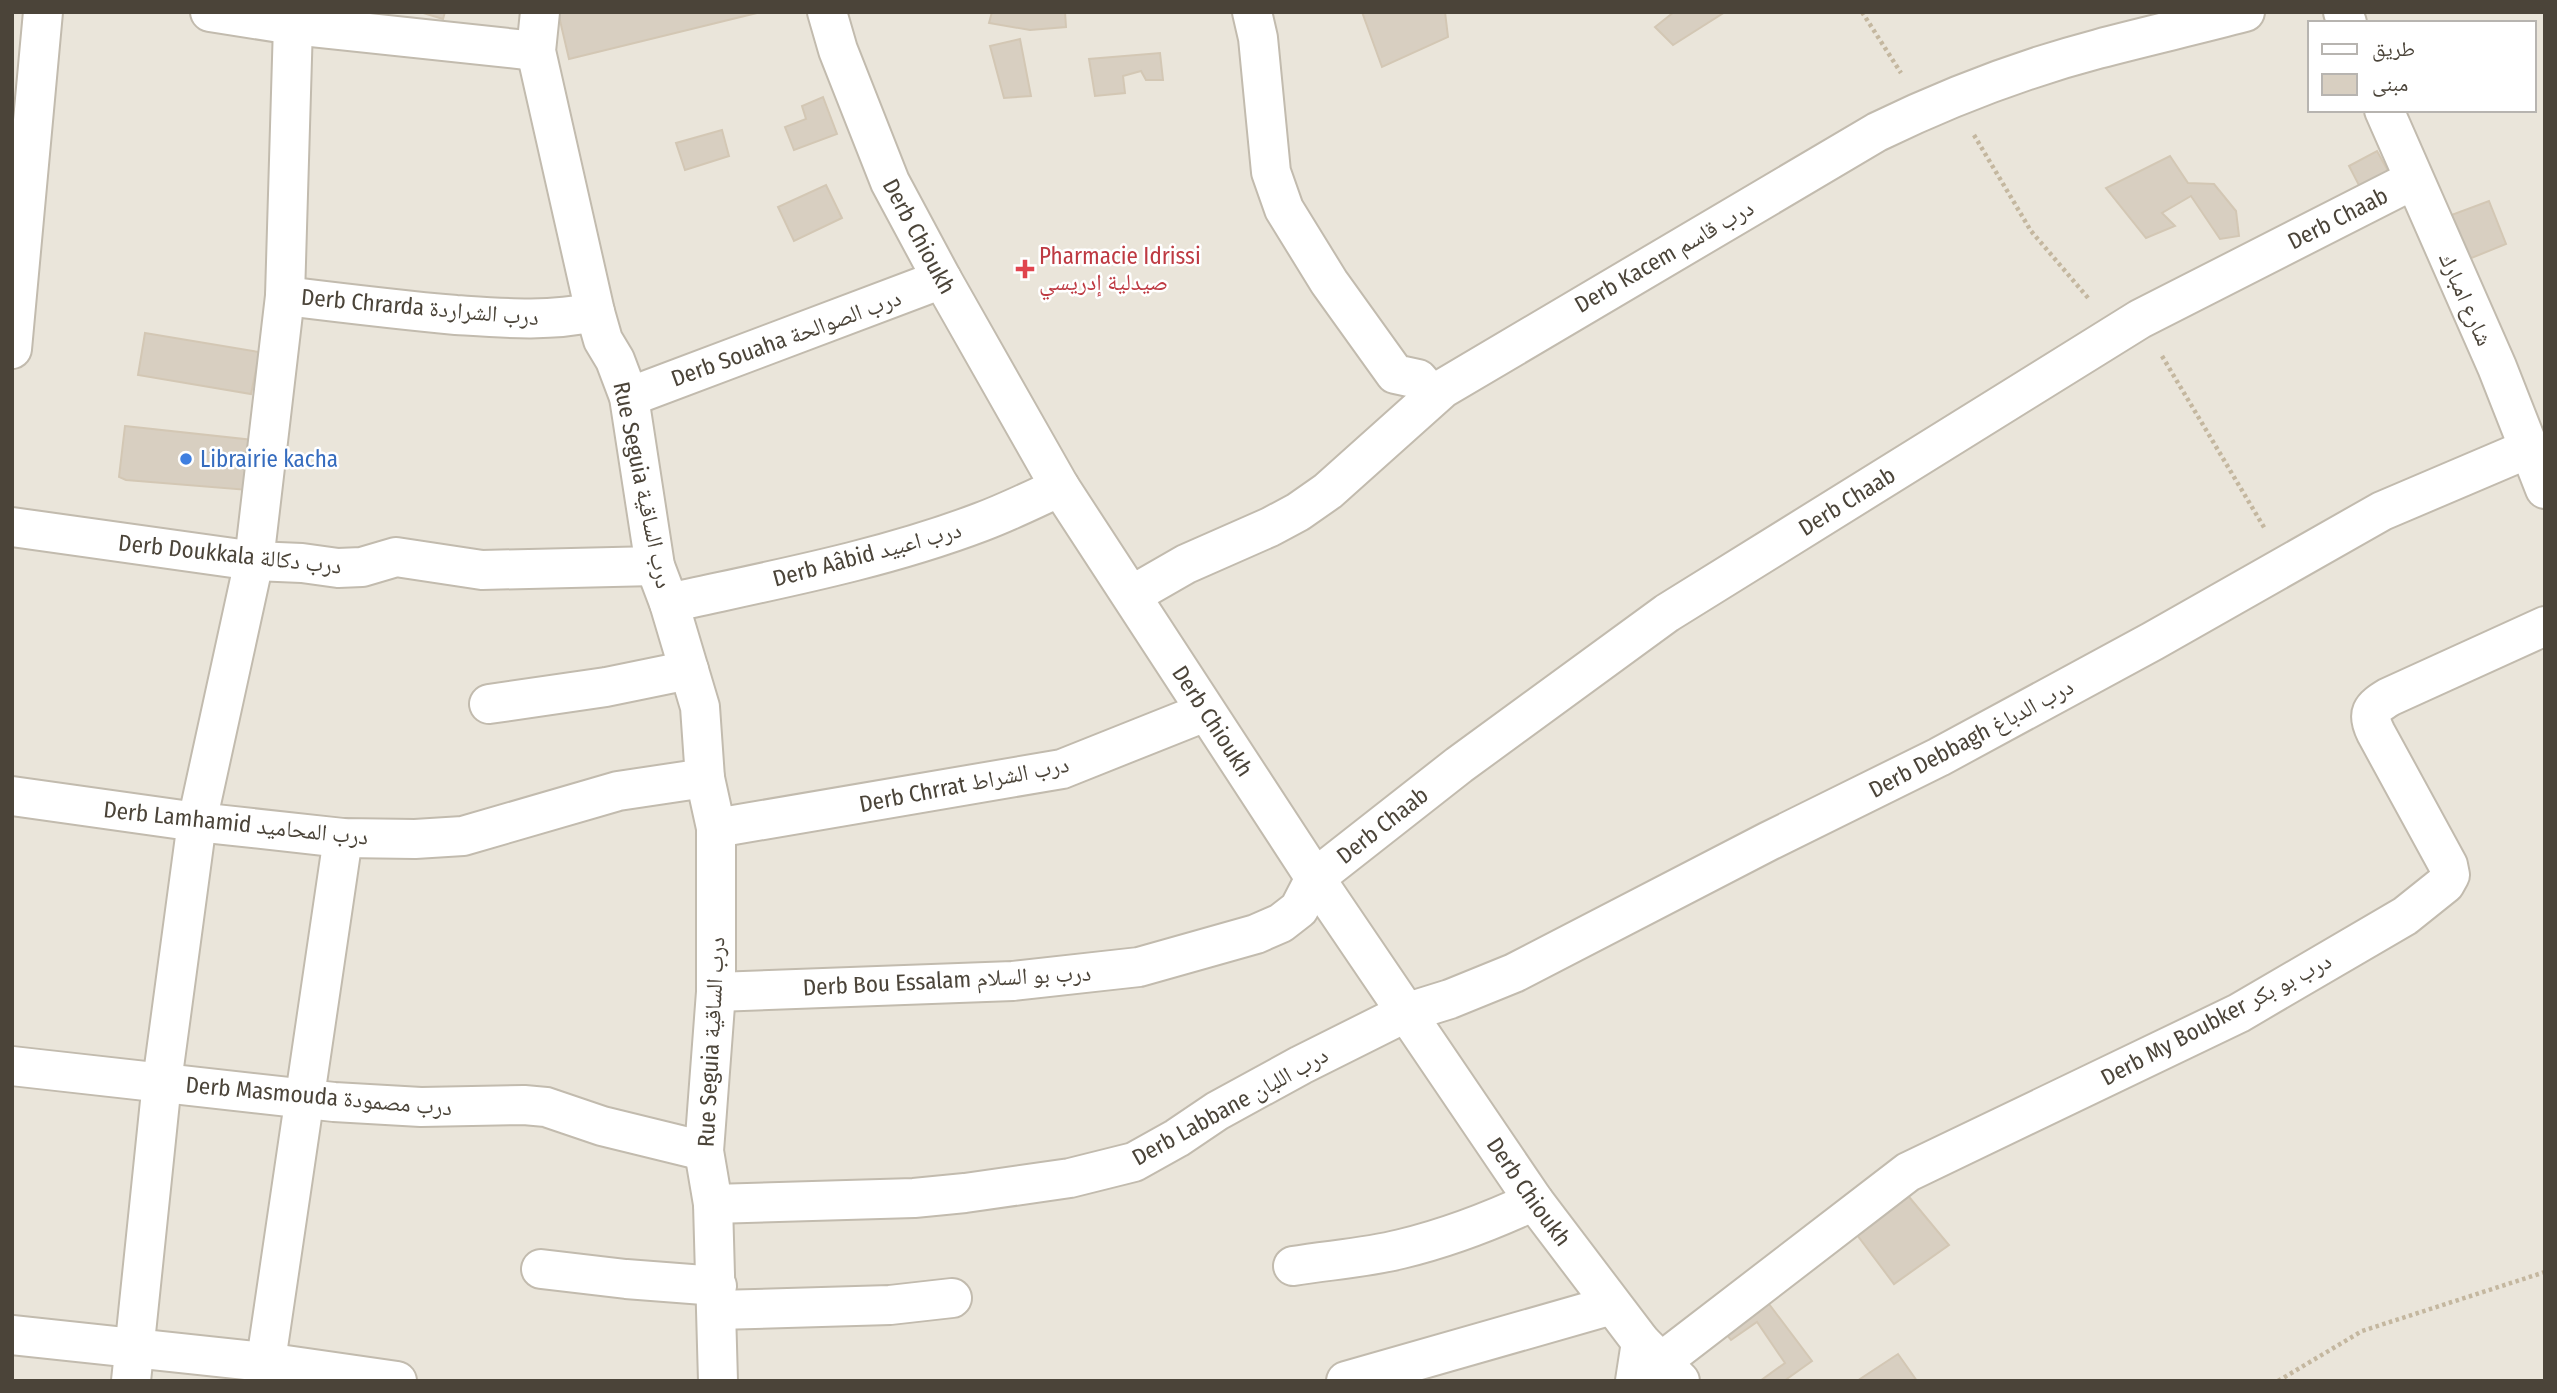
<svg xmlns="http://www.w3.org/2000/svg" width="2557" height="1393" font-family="'Fira Sans Condensed','Noto Naskh Arabic',sans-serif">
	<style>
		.residential { fill: #eae5da; fill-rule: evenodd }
		.building { fill: #d8cfc1; stroke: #d3c7b4; stroke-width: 2 }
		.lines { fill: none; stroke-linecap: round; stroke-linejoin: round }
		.minor-casing { stroke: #c2bbae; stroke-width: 42 }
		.path { stroke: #c4b79f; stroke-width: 4.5; stroke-dasharray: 3.5 3.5; stroke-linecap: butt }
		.minor { stroke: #fff; stroke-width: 38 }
		.health-dot { fill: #e0444e; stroke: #fff; stroke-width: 2.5 }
		.shop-dot { fill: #3f7fe0; stroke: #fff; stroke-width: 2.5 }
		.labels { text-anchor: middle; stroke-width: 5; stroke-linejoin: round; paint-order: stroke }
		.street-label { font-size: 23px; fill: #4b4439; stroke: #fff }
		.health-label { font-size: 23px; fill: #be3a42; stroke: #fff; text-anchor: start }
		.shop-label { font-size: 23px; fill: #366cbe; stroke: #fff; text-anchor: start }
	</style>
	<rect width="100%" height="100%" fill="#f6f3ec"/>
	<path class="residential" d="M12 12H2545V1381H12ZM2310 23H2534V110H2310Z"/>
	<g class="building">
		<polygon points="420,12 445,12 443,19"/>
		<polygon points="558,12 761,12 569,59"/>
		<polygon points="992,12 1065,12 1066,27 1030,30 989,23"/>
		<polygon points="1362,12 1445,12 1448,37 1382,67"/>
		<polygon points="1674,12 1725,12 1673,45 1655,27"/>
		<polygon points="1020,39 1031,96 1004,98 990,46"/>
		<polygon points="1160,53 1163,80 1146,80 1141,71 1123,76 1125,93 1095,96 1089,59"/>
		<polygon points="823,97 837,134 794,150 785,127 806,119 802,106"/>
		<polygon points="722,130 729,156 685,170 676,143"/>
		<polygon points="2377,151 2392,178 2363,193 2349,166"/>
		<polygon points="2170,156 2188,183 2214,184 2236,211 2239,236 2220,239 2191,196 2162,213 2175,226 2146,238 2106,188"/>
		<polygon points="826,185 842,218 794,241 778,207"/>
		<polygon points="2489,201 2506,244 2464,261 2446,217"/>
		<polygon points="145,333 271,354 269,363 257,365 251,394 138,375"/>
		<polygon points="125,426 253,440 248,490 126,480 119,477"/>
		<polygon points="1900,1186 1949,1245 1894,1284 1851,1227"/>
		<polygon points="1763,1296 1812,1361 1784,1381 1760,1381 1785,1363 1757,1322 1731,1340 1719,1325"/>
		<polygon points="1898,1354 1917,1381 1857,1381"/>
	</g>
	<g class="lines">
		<g class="minor-casing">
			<g id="minor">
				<polyline points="210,12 293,25 536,51"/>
				<polyline points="540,12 536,51 595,312 603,340 615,360 629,397 655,566 669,603 700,707 705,778 716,828 716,992 704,1151 713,1204 718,1381"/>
				<path id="s1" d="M827 12 838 50 890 182 942 279 1060 487 1315 878 1534 1201 1641 1342 1680 1381"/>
				<polyline points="1252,12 1258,38 1271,172 1284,209 1329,282 1395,374 1418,379 1433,396"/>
				<polyline points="2343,12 2347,23"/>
				<polyline points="2384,110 2497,367 2545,489"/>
				<path d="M285 296C342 303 399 310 456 315 503 318 549 322 595 312"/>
				<polyline points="12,349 43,12"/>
				<polyline points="629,397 942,279"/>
				<polyline points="12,527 254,561 302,563 338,568 362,567 396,557 482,570 655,566"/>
				<path d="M1132 595 1186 564 1270 527 1298 512 1328 491 1442 389 1877 132C1947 98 2022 69 2098 49 2147 36 2196 25 2245 12"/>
				<path d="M669 603C773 580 881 560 981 522 1008 512 1034 499 1060 487"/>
				<polyline points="489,704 606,687 689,670"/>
				<polyline points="12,796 197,822 343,838 415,839 463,836 618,791 705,778"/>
				<polyline points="716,828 1062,769 1205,712"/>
				<path id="s2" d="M716 992 1013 981 1139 967 1256 934 1281 923 1299 909 1315 878 1459 765 1667 613 2140 319 2413 180"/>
				<polyline points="12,1066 334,1102 421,1107 524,1105 546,1107 602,1126 704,1151"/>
				<polyline points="713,1204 914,1198 965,1193 1070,1178 1134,1162 1177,1138 1217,1111 1301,1065 1405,1013 1450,999 1514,973 1769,841 1939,757 2153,641 2382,511 2530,448"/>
				<path d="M1293 1266C1329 1260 1366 1258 1401 1249 1447 1238 1491 1221 1534 1201"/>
				<polyline points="541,1269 626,1279 717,1286"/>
				<polyline points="717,1310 890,1305 952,1298"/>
				<polyline points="12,1335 265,1362 397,1381"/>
				<path d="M1661 1362 1908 1172 2239 1013 2405 916 2445 884 2450 875 2448 865 2376 733C2366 713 2371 708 2389 697L2545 626"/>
				<polyline points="131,1381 162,1082 197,822 254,561 285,296 293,25"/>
				<polyline points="263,1381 343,838"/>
				<polyline points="1346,1381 1612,1305"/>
				<polyline points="1635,1381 1641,1342"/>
			</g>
		</g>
		<g class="path">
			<polyline points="1862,12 1901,73"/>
			<polyline points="1974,135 2031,231 2089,299"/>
			<polyline points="2162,356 2265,529"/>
			<polyline points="2278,1381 2362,1331 2545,1272"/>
		</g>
		<use href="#minor" class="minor"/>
	</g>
	<path class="health-dot" d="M1021.5 258.5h7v7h7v7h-7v7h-7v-7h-7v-7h7z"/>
	<circle class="shop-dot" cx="186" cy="459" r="7"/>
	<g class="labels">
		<g class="street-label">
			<text dy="8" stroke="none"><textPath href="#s2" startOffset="1850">Derb Chaab</textPath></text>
			<text dy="8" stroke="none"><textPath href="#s1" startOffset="243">Derb Chioukh</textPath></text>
			<text transform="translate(1664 256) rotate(-30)" y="8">Derb Kacem درب قاسم</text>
			<text transform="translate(2466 299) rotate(66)" y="8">شارع امبارك</text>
			<text transform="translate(420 307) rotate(5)" y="8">Derb Chrarda درب الشراردة</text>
			<text transform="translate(786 338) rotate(-20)" y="8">Derb Souaha درب الصوالحة</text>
			<text transform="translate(643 485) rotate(78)" y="8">Rue Seguia درب الساقية</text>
			<text dy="8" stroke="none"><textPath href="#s2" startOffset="1283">Derb Chaab</textPath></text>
			<text transform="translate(230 554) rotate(6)" y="8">Derb Doukkala درب دكالة</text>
			<text transform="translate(867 554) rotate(-15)" y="8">Derb Aâbid درب اعبيد</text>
			<text dy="8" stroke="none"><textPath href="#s1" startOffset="810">Derb Chioukh</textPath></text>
			<text transform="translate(1971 738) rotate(-28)" y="8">Derb Debbagh درب الدباغ</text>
			<text transform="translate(964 784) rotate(-11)" y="8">Derb Chrrat درب الشراط</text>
			<text transform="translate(236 823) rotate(6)" y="8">Derb Lamhamid درب المحاميد</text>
			<text dy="8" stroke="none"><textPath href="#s2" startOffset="716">Derb Chaab</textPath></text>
			<text transform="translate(947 980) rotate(-3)" y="8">Derb Bou Essalam درب بو السلام</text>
			<text transform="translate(2216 1019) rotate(-28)" y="8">Derb My Boubker درب بو بكر</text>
			<text transform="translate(711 1042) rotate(-87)" y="8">Rue Seguia درب الساقية</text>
			<text transform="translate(319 1096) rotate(5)" y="8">Derb Masmouda درب مصمودة</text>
			<text transform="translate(1230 1106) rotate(-29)" y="8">Derb Labbane درب اللبان</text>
			<text dy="8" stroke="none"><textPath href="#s1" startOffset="1377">Derb Chioukh</textPath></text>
		</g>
		<g class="health-label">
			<text x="1039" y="264">Pharmacie Idrissi<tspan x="1039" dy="26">صيدلية إدريسي</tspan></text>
		</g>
		<g class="shop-label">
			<text x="200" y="467">Librairie kacha</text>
		</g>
	</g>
	<rect width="2557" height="1393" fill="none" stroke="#4b4439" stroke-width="28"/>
	<rect x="2308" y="21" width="228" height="91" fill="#ffffff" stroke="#b7b4b0" stroke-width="2"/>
	<rect x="2322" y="44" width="35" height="10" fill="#ffffff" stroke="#b7b4b0" stroke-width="2"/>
	<text x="2372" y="56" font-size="21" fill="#4b4439">طريق</text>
	<rect x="2322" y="74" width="35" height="21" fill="#d8cfc1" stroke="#b7b4b0" stroke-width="2"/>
	<text x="2372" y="91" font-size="21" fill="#4b4439">مبنى</text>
</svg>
